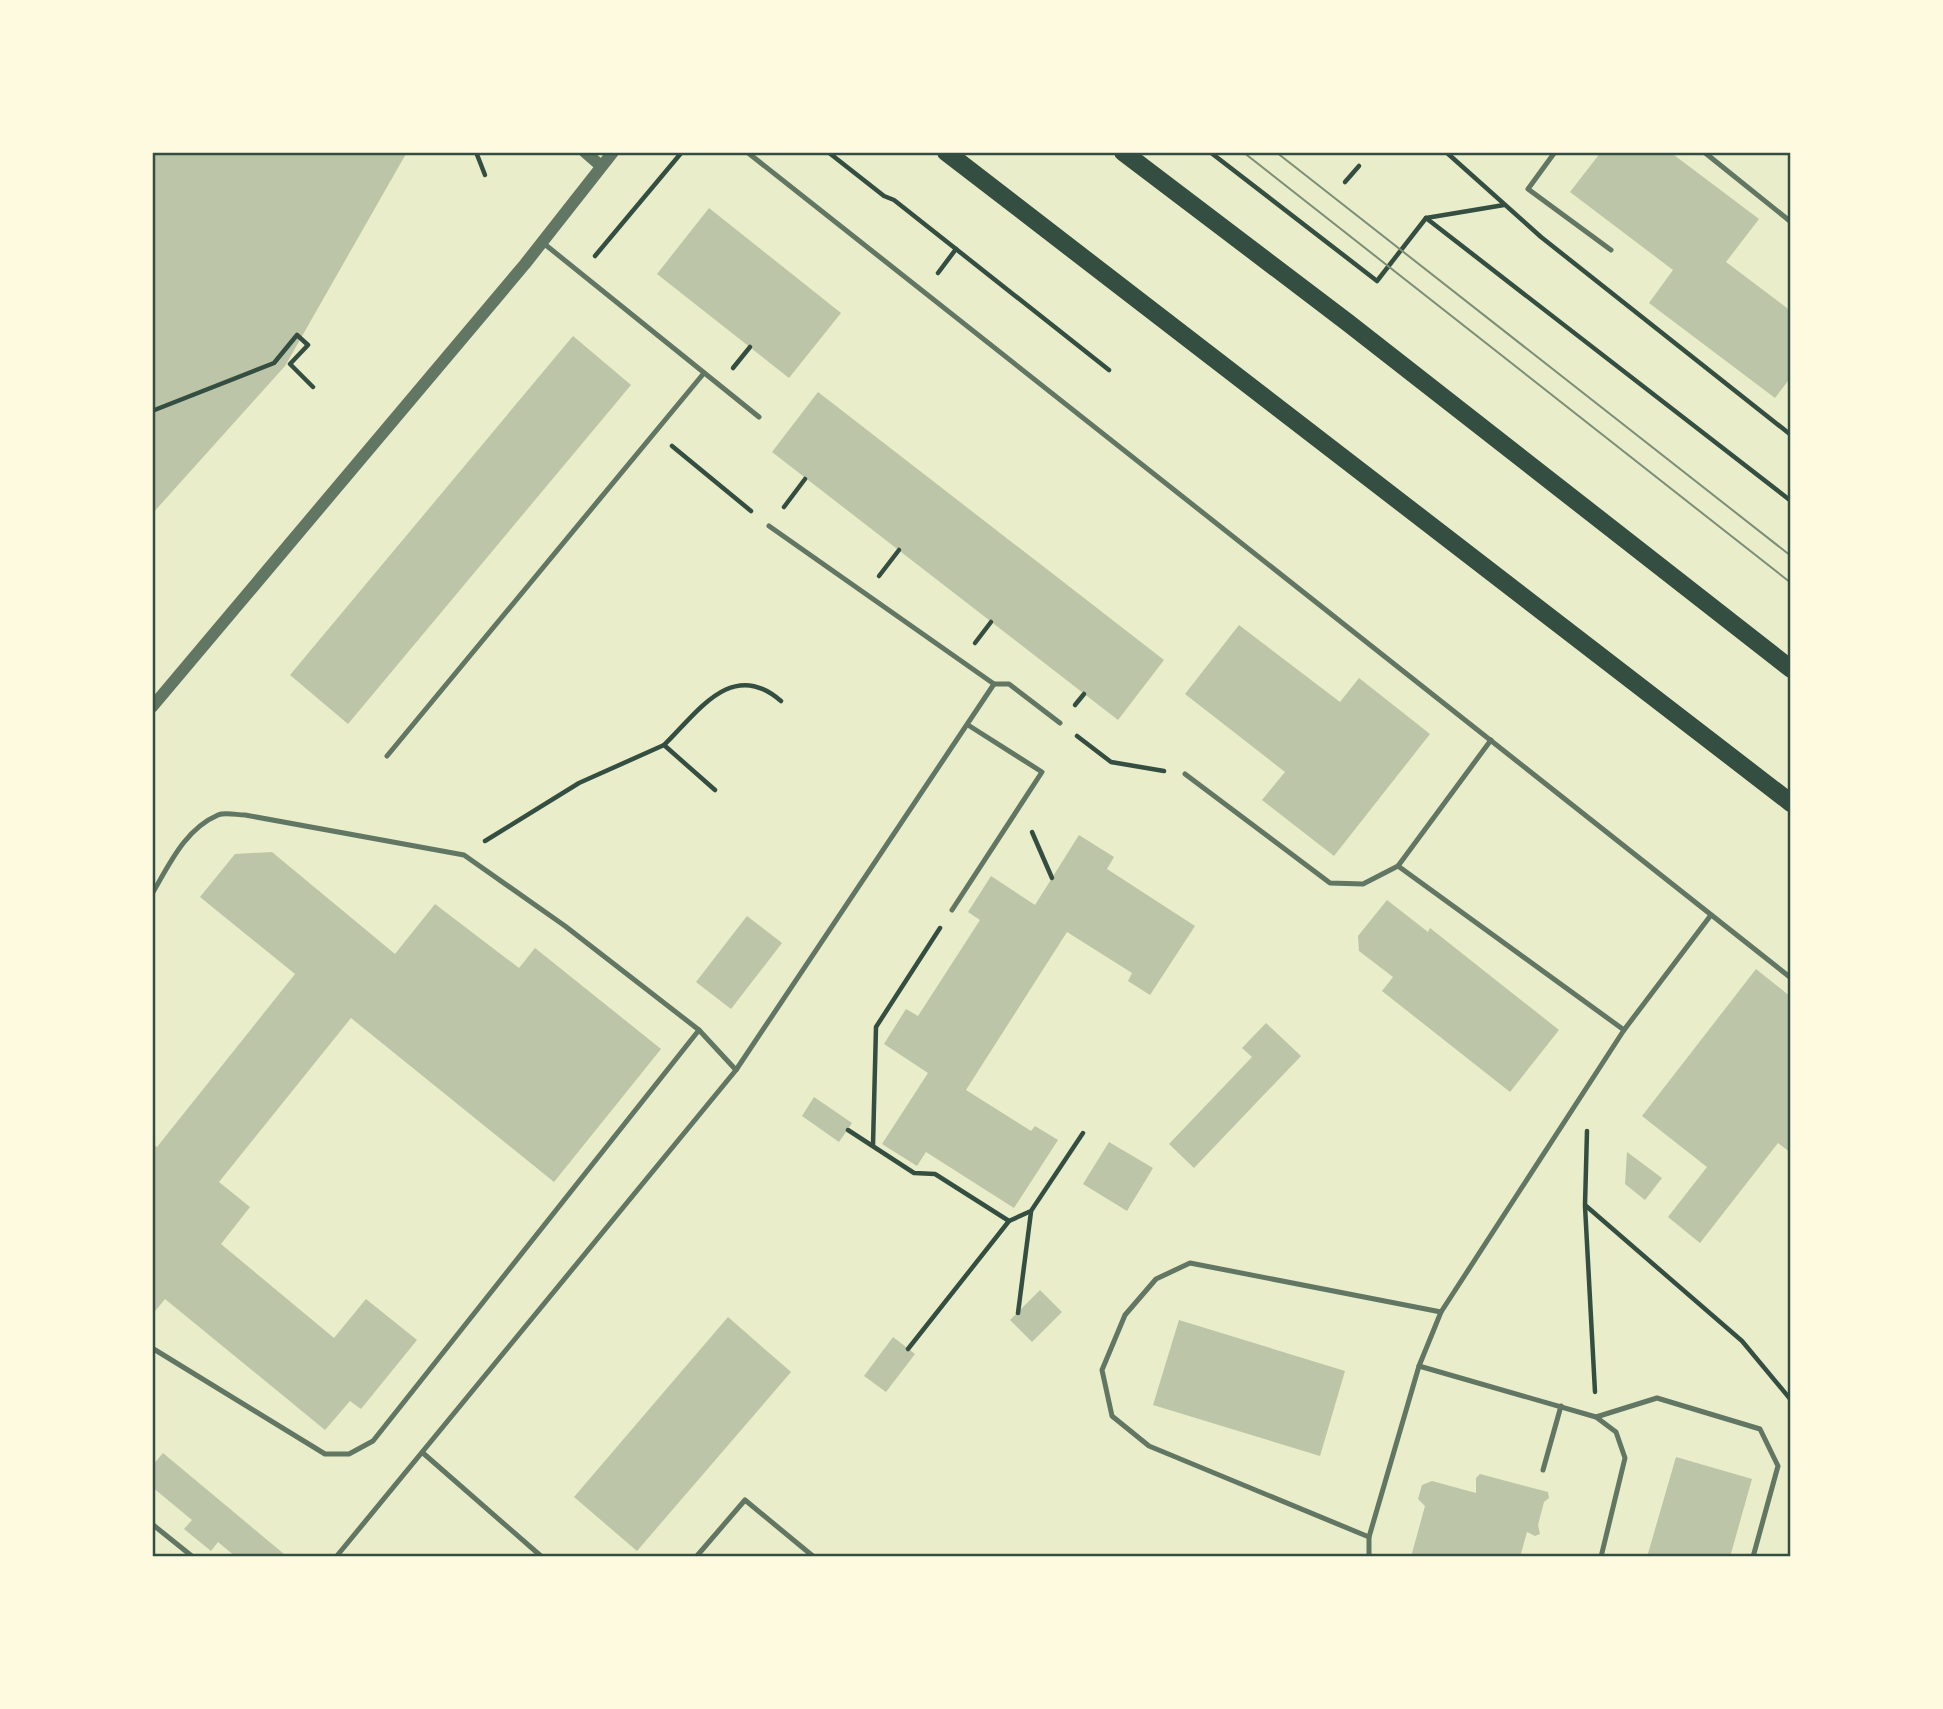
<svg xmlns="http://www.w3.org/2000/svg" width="1943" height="1709" font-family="'PT Sans',sans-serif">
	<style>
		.building { fill: #bcc5a7 }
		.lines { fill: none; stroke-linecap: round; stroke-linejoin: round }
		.path { stroke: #344e41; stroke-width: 4.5 }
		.service { stroke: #617663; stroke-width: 5 }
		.tertiary { stroke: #617663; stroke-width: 12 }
		.primary { stroke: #344e41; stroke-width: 18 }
		.tram { stroke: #7c8e77; stroke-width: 2 }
		.neatline { fill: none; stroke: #344e41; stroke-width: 2.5 }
	</style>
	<rect width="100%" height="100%" fill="#e9edc9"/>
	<g class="building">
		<polygon points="152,152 407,152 285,366 152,514"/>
		<polygon points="1601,152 1670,152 1759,219 1726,262 1791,311 1791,377 1775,398 1649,303 1673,270 1570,192"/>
		<polygon points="709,208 841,313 789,378 657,274"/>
		<polygon points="573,336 631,385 348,724 290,675"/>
		<polygon points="818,392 1164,660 1118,720 772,452"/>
		<polygon points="1239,625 1340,702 1359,678 1430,734 1334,856 1262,800 1285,772 1185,694"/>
		<polygon points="1079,835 1114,857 1107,869 1195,926 1150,995 1128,981 1132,973 1067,932 966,1090 1031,1131 1035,1126 1058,1140 1014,1208 926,1152 917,1166 882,1144 928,1073 884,1044 906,1009 918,1016 980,920 968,912 991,876 1035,905"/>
		<polygon points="272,852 395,954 435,904 519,968 535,948 661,1049 554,1182 351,1018 219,1182 250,1207 221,1244 334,1338 366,1299 417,1340 361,1409 350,1401 325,1430 165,1299 152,1315 152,1144 157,1147 295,974 200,897 235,854"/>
		<polygon points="1387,900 1428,932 1430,928 1559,1030 1510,1092 1382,991 1393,977 1359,951 1358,936"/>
		<polygon points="747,916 782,943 731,1009 696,982"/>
		<polygon points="1756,969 1791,997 1791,1153 1778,1143 1700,1243 1668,1217 1707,1167 1642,1116"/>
		<polygon points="1266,1023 1301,1056 1194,1168 1169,1144 1252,1057 1242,1048"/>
		<polygon points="814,1097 852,1123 839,1142 802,1116"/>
		<polygon points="1109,1142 1153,1168 1127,1211 1083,1184"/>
		<polygon points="1627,1152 1662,1178 1645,1200 1625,1184"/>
		<polygon points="1040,1290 1062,1312 1032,1342 1010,1320"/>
		<polygon points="728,1317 791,1372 637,1551 574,1497"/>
		<polygon points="1179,1320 1345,1371 1320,1456 1153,1405"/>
		<polygon points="893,1337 915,1354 886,1392 864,1376"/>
		<polygon points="163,1453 284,1554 282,1557 236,1557 218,1542 211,1551 184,1529 192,1520 152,1487 152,1466"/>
		<polygon points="1676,1457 1752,1479 1730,1557 1647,1557"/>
		<polygon points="1480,1474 1548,1492 1549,1498 1544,1502 1538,1525 1540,1534 1535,1536 1527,1532 1520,1557 1411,1557 1425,1506 1418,1499 1422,1485 1432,1481 1476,1493 1476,1478"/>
	</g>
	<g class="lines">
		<g class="path">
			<polyline points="476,152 485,175"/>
			<polyline points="828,152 884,196 894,200 1109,370"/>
			<polyline points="1210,152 1377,281 1426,218 1504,205"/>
			<polyline points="1446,152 1541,237 1791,435"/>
			<polyline points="1345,182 1359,166"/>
			<polyline points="1426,218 1791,501"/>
			<polyline points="595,256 682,152"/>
			<polyline points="938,273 956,249"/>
			<polyline points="733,368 750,347"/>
			<polyline points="152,411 274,363 297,335 308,345 290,364 313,387"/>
			<polyline points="672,446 751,511"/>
			<polyline points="784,507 805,479"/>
			<polyline points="879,576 899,550"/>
			<polyline points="975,643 991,622"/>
			<polyline points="1075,705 1084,694"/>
			<polyline points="1077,736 1111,762 1164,771"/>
			<path d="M664 745C698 712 732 658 781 701"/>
			<polyline points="1032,832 1052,878"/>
			<polyline points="485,841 579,783 664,745 715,790"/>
			<polyline points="848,1130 914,1173 935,1174 1009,1221 908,1349"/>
			<polyline points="1587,1131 1585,1205 1742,1341 1791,1400"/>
			<polyline points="873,1145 876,1027 940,928"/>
			<polyline points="1585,1206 1595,1392"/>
			<polyline points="1009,1221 1031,1211 1083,1133"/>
			<polyline points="1018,1313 1031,1212"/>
		</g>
		<g class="service">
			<polyline points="747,152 1791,978"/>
			<polyline points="1555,152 1528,189 1611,250"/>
			<polyline points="1704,152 1791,222"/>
			<polyline points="542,242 759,417"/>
			<polyline points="769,526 994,684 1009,684 1060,723"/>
			<polyline points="387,756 704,373"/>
			<polyline points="1185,774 1330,883 1363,884 1398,866 1491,740"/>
			<polyline points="1398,866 1624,1030"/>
			<path d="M152 894C169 865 185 829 218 815 225 812 237 815 245 815L464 855 565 926 699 1030 736 1070"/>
			<polyline points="952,910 1042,772 968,725"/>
			<polyline points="152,1348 325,1454 349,1454 373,1441 699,1030"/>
			<polyline points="1419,1366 1596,1417 1616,1432 1625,1458 1601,1557"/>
			<polyline points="1596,1417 1657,1398 1760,1429 1778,1466 1753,1557"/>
			<polyline points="423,1453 542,1557"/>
			<polyline points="1543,1470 1561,1406"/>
			<polyline points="152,1524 193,1557"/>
			<polyline points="1369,1537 1419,1366 1441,1312 1624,1030 1711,915"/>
			<polyline points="336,1557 736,1070 994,684"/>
			<polyline points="696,1557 745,1500 814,1557"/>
			<polyline points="1369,1557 1369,1537 1149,1446 1112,1416 1102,1370 1125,1315 1156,1279 1190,1263 1441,1312"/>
		</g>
		<g class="tertiary">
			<polyline points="585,152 601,166"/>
			<polyline points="152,707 525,264 613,152"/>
		</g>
		<g class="primary">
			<polyline points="946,152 1791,803"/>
			<polyline points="1123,152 1347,322 1791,669"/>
		</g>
		<g class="tram">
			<polyline points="1243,152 1791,583"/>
			<polyline points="1276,152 1791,556"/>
		</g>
	</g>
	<rect width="1943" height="1709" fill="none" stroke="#fefae0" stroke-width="308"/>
	<rect x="154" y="154" width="1635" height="1401" class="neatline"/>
</svg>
